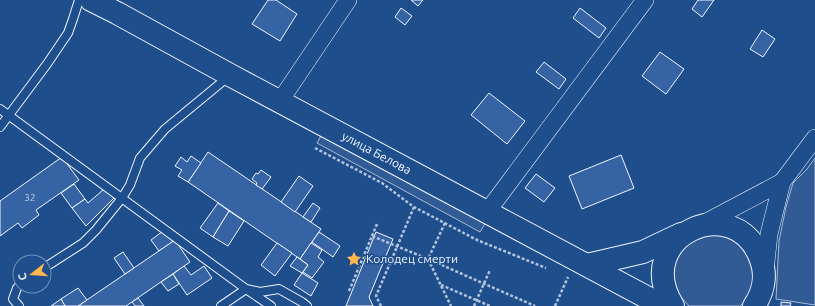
<svg xmlns="http://www.w3.org/2000/svg" width="815" height="306" font-family="Ubuntu,sans-serif">
	<style>
		.built { fill: #305b95; stroke: #a8bbd7 }
		.building { fill: #3563a3; stroke: #f2f6ff }
		.lines { fill: none; stroke-linecap: round; stroke-linejoin: round }
		.lane-casing { stroke: #f2f6ff; stroke-width: 10 }
		.street-casing { stroke: #f2f6ff; stroke-width: 18 }
		.secondary-casing { stroke: #f2f6ff; stroke-width: 24 }
		.path { stroke: #b3c4dc; stroke-width: 2.5; stroke-dasharray: 3 2; stroke-linecap: butt }
		.lane { stroke: #1f4e8c; stroke-width: 8 }
		.street { stroke: #1f4e8c; stroke-width: 17 }
		.secondary { stroke: #1f4e8c; stroke-width: 22 }
		.labels { text-anchor: middle; stroke-width: 3; stroke-linejoin: round; paint-order: stroke }
		.number-label { font-size: 10px; fill: #c3d1e8 }
		.street-label { font-size: 12px; fill: #f2f6ff; stroke: #1f4e8c }
		.poi-label { font-size: 12px; fill: #f2f6ff; stroke: #1f4e8c; text-anchor: start }
	</style>
	<rect width="100%" height="100%" fill="#1f4e8c"/>
	<g class="built">
		<polygon points="322,134 486,222 480,232 317,143"/>
		<polygon points="815,158 815,305 776,299 779,241 786,207 793,183 807,169"/>
		<polygon points="703,234 724,234 749,252 755,282 746,300 740,306 689,306 679,295 675,285 673,275 674,264 685,245"/>
	</g>
	<g class="building">
		<polygon points="268,0 276,0 297,14 280,41 252,24"/>
		<polygon points="411,0 423,0 418,6"/>
		<polygon points="698,0 714,0 702,17 692,9"/>
		<polygon points="401,8 412,16 405,25 395,17"/>
		<polygon points="580,8 606,28 599,38 573,18"/>
		<polygon points="762,30 775,39 763,57 750,49"/>
		<polygon points="660,52 684,69 666,94 642,76"/>
		<polygon points="544,62 566,79 559,89 536,72"/>
		<polygon points="489,93 525,121 507,144 471,115"/>
		<polygon points="208,152 321,229 300,259 188,182"/>
		<polygon points="621,155 634,188 582,209 569,176"/>
		<polygon points="191,156 201,163 188,182 178,176 182,170 175,166 181,157 187,162"/>
		<polygon points="62,157 79,180 36,210 39,215 22,228 18,223 0,236 0,201"/>
		<polygon points="261,170 271,177 262,189 256,185 257,183 252,179 256,173 258,174"/>
		<polygon points="536,174 555,188 544,202 525,188"/>
		<polygon points="299,176 313,186 295,212 281,202"/>
		<polygon points="74,184 85,199 72,208 61,193"/>
		<polygon points="104,189 115,197 86,226 72,208 85,199 88,203"/>
		<polygon points="218,203 229,211 213,237 200,228"/>
		<polygon points="313,203 320,208 311,222 303,217"/>
		<polygon points="229,211 244,221 228,246 213,237"/>
		<polygon points="163,231 175,240 159,251 151,240"/>
		<polygon points="319,232 340,246 333,257 312,242"/>
		<polygon points="376,232 393,239 369,297 373,306 346,306"/>
		<polygon points="175,240 190,262 126,306 78,306"/>
		<polygon points="277,243 292,253 275,276 261,265"/>
		<polygon points="311,243 322,250 318,257 324,262 312,278 303,272 308,265 300,259"/>
		<polygon points="123,252 134,268 125,274 114,258"/>
		<polygon points="297,257 308,265 302,273 290,266"/>
		<polygon points="184,266 191,275 204,266 212,278 187,295 173,274"/>
		<polygon points="302,273 318,283 311,296 294,285"/>
		<polygon points="173,274 179,284 168,291 161,282"/>
		<polygon points="78,288 87,300 78,306 65,306 61,299"/>
		<polygon points="138,298 144,306 135,306 132,302"/>
		<polygon points="61,299 65,306 51,306"/>
		<polygon points="781,302 791,303 790,306 781,306"/>
	</g>
	<g class="lines">
		<g class="lane-casing">
			<g id="lane">
				<polyline points="0,109 246,289 260,292 279,289 302,302 307,306"/>
				<polyline points="0,127 47,64 68,33 73,19 79,0"/>
				<polyline points="44,268 83,243 96,230 122,198 130,185 140,158 165,129 228,77"/>
				<polyline points="19,306 13,299 17,288 20,285"/>
				<polyline points="221,306 246,289 271,306"/>
			</g>
		</g>
		<g class="street-casing">
			<g id="street">
				<polyline points="280,101 348,0"/>
				<polyline points="487,212 645,0"/>
				<polyline points="699,226 782,182"/>
				<polyline points="765,271 769,234 782,182 815,138"/>
			</g>
		</g>
		<g class="secondary-casing">
			<g id="secondary">
				<path id="s1" d="M91 0 117 13 230 75 663 306"/>
				<polyline points="587,265 643,252 681,234"/>
				<path d="M673 306C630 236 736 188 761 260 767 276 763 293 754 306"/>
			</g>
		</g>
		<g class="path">
			<polyline points="315,148 382,183 414,207 477,240 546,268"/>
			<polyline points="445,223 428,259 451,306"/>
			<polyline points="372,236 377,224"/>
			<polyline points="441,285 490,306"/>
			<polyline points="349,291 372,236 428,259 535,306"/>
			<polyline points="381,306 376,296 414,207"/>
			<polyline points="474,306 490,270"/>
			<polyline points="555,306 568,277"/>
		</g>
		<use href="#lane" class="lane"/>
		<use href="#street" class="street"/>
		<use href="#secondary" class="secondary"/>
	</g>
	<defs>
		<g id="sight-bare" transform="scale(1.2)"><path d="M0-6L1.8-2.2L6-1.7L2.9 1.2L3.7 5.4L0 3.3L-3.7 5.4L-2.9 1.2L-6-1.7L-1.8-2.2Z" fill="#ffb74d" stroke="#1f4e8c" stroke-width="2.5" paint-order="stroke"/></g>
	</defs>
	<g fill-rule="evenodd">
		<use href="#sight-bare" x="354" y="259"/>
	</g>
	<g class="labels">
		<g class="number-label">
			<text x="30" y="201">32</text>
		</g>
		<g class="street-label">
			<text dy="4" stroke="none"><textPath href="#s1" startOffset="324">улица Белова</textPath></text>
		</g>
		<g class="poi-label">
			<text x="366" y="263">Колодец смерти</text>
		</g>
	</g>
	<g transform="translate(32 274) rotate(253)"><circle r="19" fill="#1f4e8c" stroke="#7391ba"/>
	<path d="M0-3L7 15L0 10L-7 15Z" fill="#ffb74d"/>
	<text y="-6" font-size="11" font-weight="bold" text-anchor="middle" fill="#f2f6ff">С</text>
	</g>
</svg>
